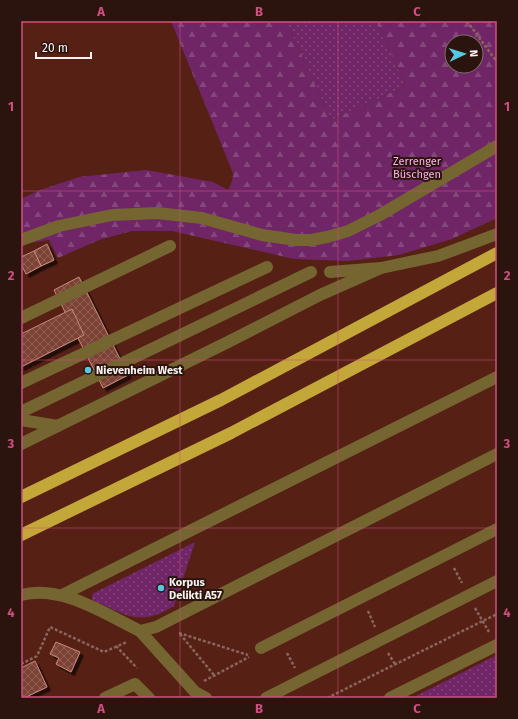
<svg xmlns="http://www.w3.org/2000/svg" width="518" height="719" font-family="'Fira Sans',sans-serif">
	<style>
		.grass { fill: url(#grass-dots) }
		.forest { fill: url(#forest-firs); fill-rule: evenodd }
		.building { fill: url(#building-cross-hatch); stroke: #ca897a; filter: url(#shadow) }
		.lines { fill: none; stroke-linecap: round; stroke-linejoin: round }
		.path { stroke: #8b645c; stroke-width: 2.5; stroke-dasharray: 3 2; stroke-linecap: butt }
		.minor { stroke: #746531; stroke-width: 12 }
		.highway { stroke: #c4a739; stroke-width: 12 }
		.grid { fill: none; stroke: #d04f80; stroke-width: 1; stroke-opacity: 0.55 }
		.poi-dot { fill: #56c9e1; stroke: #2c140e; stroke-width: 1.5 }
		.labels { text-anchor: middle; stroke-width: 4; stroke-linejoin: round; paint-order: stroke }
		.park-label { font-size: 11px; fill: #fdb2ee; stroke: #2c140e }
		.poi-label { font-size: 11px; font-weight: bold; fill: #faf3f1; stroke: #2c140e; text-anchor: start }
		.neatline { fill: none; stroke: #d04f80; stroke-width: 1.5 }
		.grid-label { font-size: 13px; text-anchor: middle; font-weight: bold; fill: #d04f80 }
	</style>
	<defs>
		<pattern id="grass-dots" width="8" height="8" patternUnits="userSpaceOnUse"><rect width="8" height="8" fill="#702666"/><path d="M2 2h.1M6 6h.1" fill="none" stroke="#85467c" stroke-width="1.8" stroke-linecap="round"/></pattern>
		<pattern id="forest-firs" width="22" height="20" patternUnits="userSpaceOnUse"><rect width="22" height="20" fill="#702666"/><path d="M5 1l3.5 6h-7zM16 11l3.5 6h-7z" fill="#85467c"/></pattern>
		<pattern id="building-cross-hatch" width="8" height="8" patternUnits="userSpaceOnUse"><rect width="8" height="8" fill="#7b4235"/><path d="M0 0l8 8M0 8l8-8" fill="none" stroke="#8f5e53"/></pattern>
		<filter id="shadow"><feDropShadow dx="3.5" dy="3.5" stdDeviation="0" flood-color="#0009"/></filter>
	</defs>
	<rect width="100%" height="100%" fill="#562015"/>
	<g class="grass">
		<polygon points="286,21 376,21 406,86 331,120"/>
		<path d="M195 542 174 606C139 628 125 614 92 600V594Z"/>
		<polygon points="495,656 497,658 497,698 412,698"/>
	</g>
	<path class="forest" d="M171 21H286L331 120 406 86 376 21H497V218L452 239 399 255 348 261 294 259 172 231H132L99 240 58 258 49 240 21 244V199L40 190 79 177 146 170 213 182 228 190 232 181 233 173ZM452 42H476V66H452Z"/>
	<g class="building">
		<polygon points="47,244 54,260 41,266 34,251"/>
		<polygon points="34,251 41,266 26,274 21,264 21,257"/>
		<polygon points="79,277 128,375 103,388 54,290"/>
		<polygon points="72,309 84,335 21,367 21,334"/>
		<polygon points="56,642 80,652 71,672 56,664 59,658 50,654"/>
		<polygon points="35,661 47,687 24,698 21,698 21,668"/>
	</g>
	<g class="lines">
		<g class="path">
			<polyline points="293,21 309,22 313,21"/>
			<polyline points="467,21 497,62"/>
			<polyline points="454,568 462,583"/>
			<polyline points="475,608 489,632"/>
			<polyline points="368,611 375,627"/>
			<polyline points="179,633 248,655"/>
			<polyline points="180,634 214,675"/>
			<polyline points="116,646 137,668"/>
			<polyline points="287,653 295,668"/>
			<polyline points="388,653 395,664"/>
			<polyline points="21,664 37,656 50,627 104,652 127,642"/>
			<polyline points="204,681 249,657"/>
			<polyline points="327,698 497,614"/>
		</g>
		<g class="minor">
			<polyline points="21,240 59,226 112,215 157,213 202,218 262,235 296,240 311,240 327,237 348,231 380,215 497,146"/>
			<polyline points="330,272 381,268 438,256 497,234"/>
			<polyline points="21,318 170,246"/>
			<polyline points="21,383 267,267"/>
			<polyline points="21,412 311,272"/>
			<polyline points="21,420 58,426"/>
			<polyline points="21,444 228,342 320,295 381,268"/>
			<path d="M21 595C61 584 105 614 140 631L156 627 497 454"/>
			<polyline points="62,595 497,377"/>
			<polyline points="140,631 195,692 206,698"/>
			<polyline points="261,648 497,529"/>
			<polyline points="105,698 135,684 149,698"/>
			<polyline points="266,698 497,581"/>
			<polyline points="390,698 497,645"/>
		</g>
		<g class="highway">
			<polyline points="21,497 221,400 497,253"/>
			<polyline points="21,535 231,433 497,293"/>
		</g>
	</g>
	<path class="grid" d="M180 21V698M338 21V698M21 191H497M21 360H497M21 528H497"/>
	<g class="poi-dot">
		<circle cx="88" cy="370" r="4"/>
		<circle cx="161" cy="588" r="4"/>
	</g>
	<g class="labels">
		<g class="park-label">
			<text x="417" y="165">Zerrenger<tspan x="417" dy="13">Büschgen</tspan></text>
		</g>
		<g class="poi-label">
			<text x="96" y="374">Nievenheim West</text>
			<text x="169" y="586">Korpus<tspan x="169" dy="13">Delikti A57</tspan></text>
		</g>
	</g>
	<rect width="518" height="719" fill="none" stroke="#2c140e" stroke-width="44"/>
	<g transform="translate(464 54) rotate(86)"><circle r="19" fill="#2c140e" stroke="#7e6d69"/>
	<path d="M0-3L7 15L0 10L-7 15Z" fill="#56c9e1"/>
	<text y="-6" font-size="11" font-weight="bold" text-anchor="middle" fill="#faf3f1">N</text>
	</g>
	<path d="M36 52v6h55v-6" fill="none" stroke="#faf3f1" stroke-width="2"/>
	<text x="42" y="52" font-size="12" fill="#faf3f1" stroke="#2c140e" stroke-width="3" paint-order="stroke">20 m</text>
	<rect x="22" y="22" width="474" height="675" class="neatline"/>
	<g class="grid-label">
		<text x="101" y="16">A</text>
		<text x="259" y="16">B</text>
		<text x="417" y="16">C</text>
		<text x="11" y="111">1</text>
		<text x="507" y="111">1</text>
		<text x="11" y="280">2</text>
		<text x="507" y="280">2</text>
		<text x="11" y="448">3</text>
		<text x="507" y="448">3</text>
		<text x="11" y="617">4</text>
		<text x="507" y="617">4</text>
		<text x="101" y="713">A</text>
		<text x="259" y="713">B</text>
		<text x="417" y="713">C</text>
	</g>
</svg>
